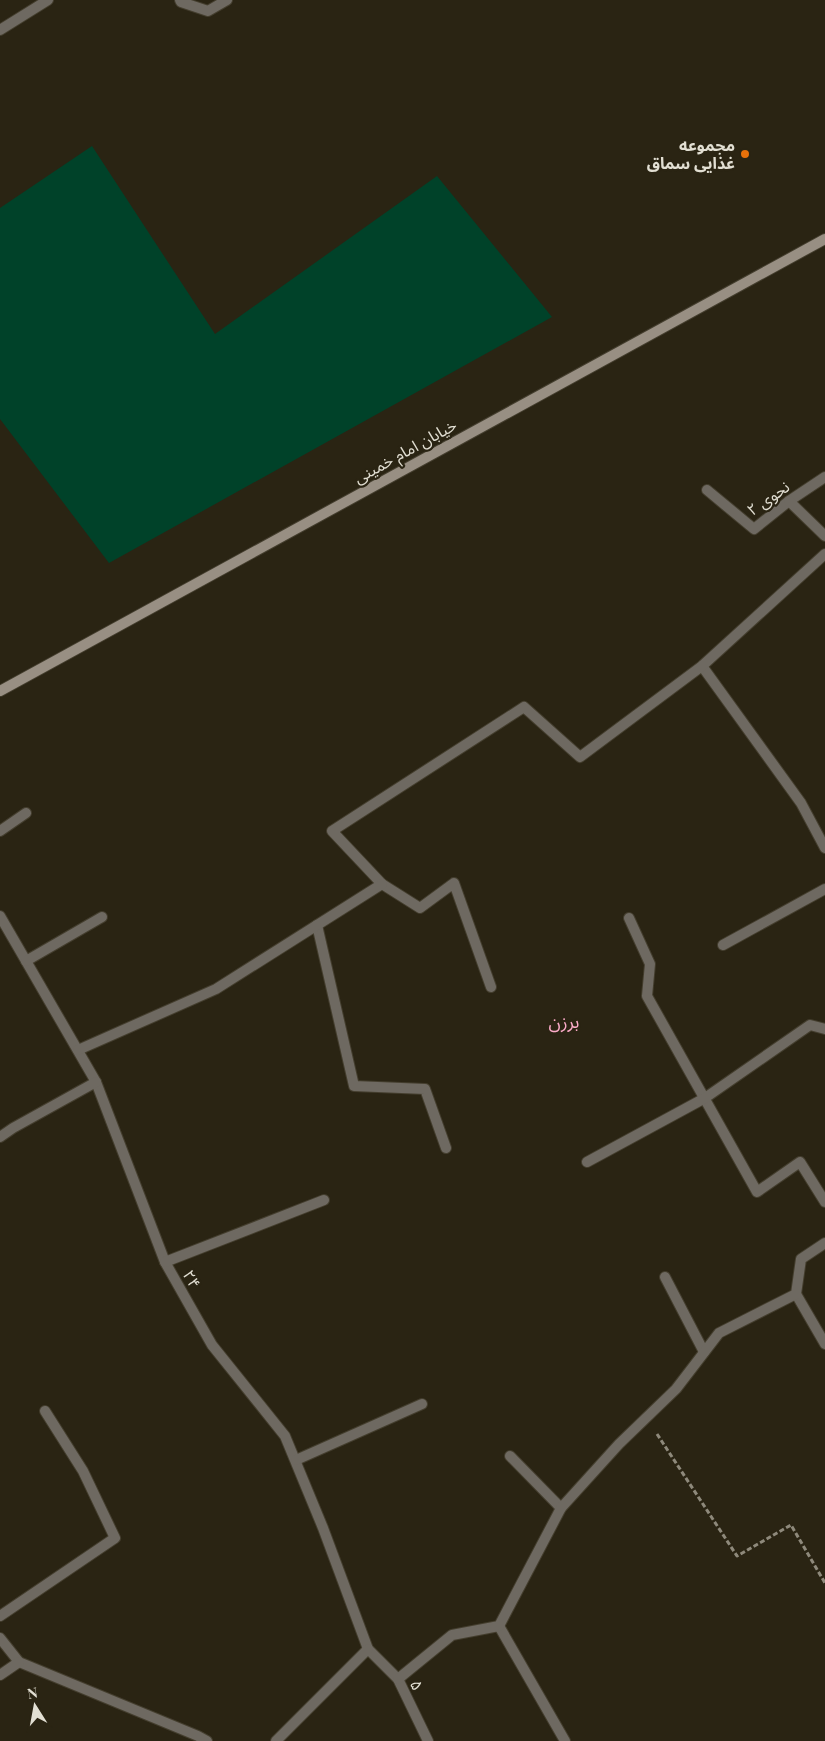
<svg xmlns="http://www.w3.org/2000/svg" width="825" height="1741" font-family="'Playfair Display','Noto Sans Arabic',serif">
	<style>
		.green { fill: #004229 }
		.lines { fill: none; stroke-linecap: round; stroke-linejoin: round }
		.lane-casing { stroke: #443e2e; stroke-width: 12 }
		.street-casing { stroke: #443e2e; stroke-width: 12 }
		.secondary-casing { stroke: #443e2e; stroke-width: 12 }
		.path { stroke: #8e897b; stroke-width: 3; stroke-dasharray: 5 2.5; stroke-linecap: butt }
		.lane { stroke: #6e6961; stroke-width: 10 }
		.street { stroke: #6e6961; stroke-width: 10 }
		.secondary { stroke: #988f83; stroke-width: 10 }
		.food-dot { fill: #e8710a; stroke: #2a2413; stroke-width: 2 }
		.labels { text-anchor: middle; stroke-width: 4.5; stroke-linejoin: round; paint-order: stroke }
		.poi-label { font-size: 16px; font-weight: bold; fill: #e2dfd3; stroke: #2a2413; text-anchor: end }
		.street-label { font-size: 16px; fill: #e2dfd3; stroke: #2a2413 }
		.neighbourhood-label { font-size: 18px; fill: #fbabc8; stroke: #2a2413 }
	</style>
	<rect width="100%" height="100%" fill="#2a2413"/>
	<polygon class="green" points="92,146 215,334 437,176 552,317 109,563 0,419 0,208"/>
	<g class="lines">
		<g class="lane-casing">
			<polyline id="lane" points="796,1294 825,1344"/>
		</g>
		<g class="street-casing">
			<g id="street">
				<polyline points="180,0 181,2 208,11 227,0"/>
				<polyline points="0,30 48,0"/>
				<polyline points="707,490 754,529 789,501 825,477"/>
				<polyline points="789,501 825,536"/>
				<polyline points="702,666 801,803 825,848"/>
				<polyline points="0,831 26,813"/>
				<polyline points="0,916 96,1082 165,1262 212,1345 285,1436 323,1528 368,1649 398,1679 428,1741"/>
				<polyline points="629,918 650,964 647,996 757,1192 800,1162 825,1202"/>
				<polyline points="317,925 354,1086 425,1089 446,1148"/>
				<polyline points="723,945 825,889"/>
				<polyline points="26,961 102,917"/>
				<polyline points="491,987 454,883 420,908 382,884 332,831 524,707 580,757 702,666 825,554"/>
				<polyline points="78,1050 216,989 382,884"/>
				<polyline points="0,1137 13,1128 96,1082"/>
				<polyline points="587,1162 705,1098 810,1025 825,1029"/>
				<polyline points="165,1262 324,1200"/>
				<polyline points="665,1277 704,1352"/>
				<polyline points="510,1456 561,1508"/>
				<polyline points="296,1460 422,1404"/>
				<polyline points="0,1616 115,1538 83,1471 45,1411"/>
				<polyline points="499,1626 565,1741"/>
				<polyline points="0,1638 19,1662 198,1736 207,1741"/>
				<polyline points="0,1675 19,1662"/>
				<polyline points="398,1679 452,1635 499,1626 561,1508 619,1444 676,1389 719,1333 796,1294 801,1259 825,1243"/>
				<polyline points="276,1741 368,1649"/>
			</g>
		</g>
		<g class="secondary-casing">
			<polyline id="secondary" points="0,691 825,239"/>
		</g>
		<polyline class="path" points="657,1434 737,1556 791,1525 825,1583"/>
		<use href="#lane" class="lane"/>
		<use href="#street" class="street"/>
		<use href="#secondary" class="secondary"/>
	</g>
	<circle class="food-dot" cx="745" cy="154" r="5"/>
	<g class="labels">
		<g class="poi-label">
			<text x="735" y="151">مجموعه<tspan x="735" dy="18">غذایی سماق</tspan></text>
		</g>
		<g class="street-label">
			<text transform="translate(405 451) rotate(-29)" y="6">خیابان امام خمینی</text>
			<text transform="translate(768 498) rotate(-35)" y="6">نحوی ۲</text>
			<text transform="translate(192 1279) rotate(61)" y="6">۲۴</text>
			<text transform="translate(417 1685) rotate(64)" y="6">۵</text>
		</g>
		<g class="neighbourhood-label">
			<text x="564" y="1028">برزن</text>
		</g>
	</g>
	<g transform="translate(35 1706) rotate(349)" stroke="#2a2413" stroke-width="4" paint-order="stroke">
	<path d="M0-4L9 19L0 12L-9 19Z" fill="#e2dfd3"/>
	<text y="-8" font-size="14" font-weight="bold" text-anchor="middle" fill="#e2dfd3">N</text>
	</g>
</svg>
